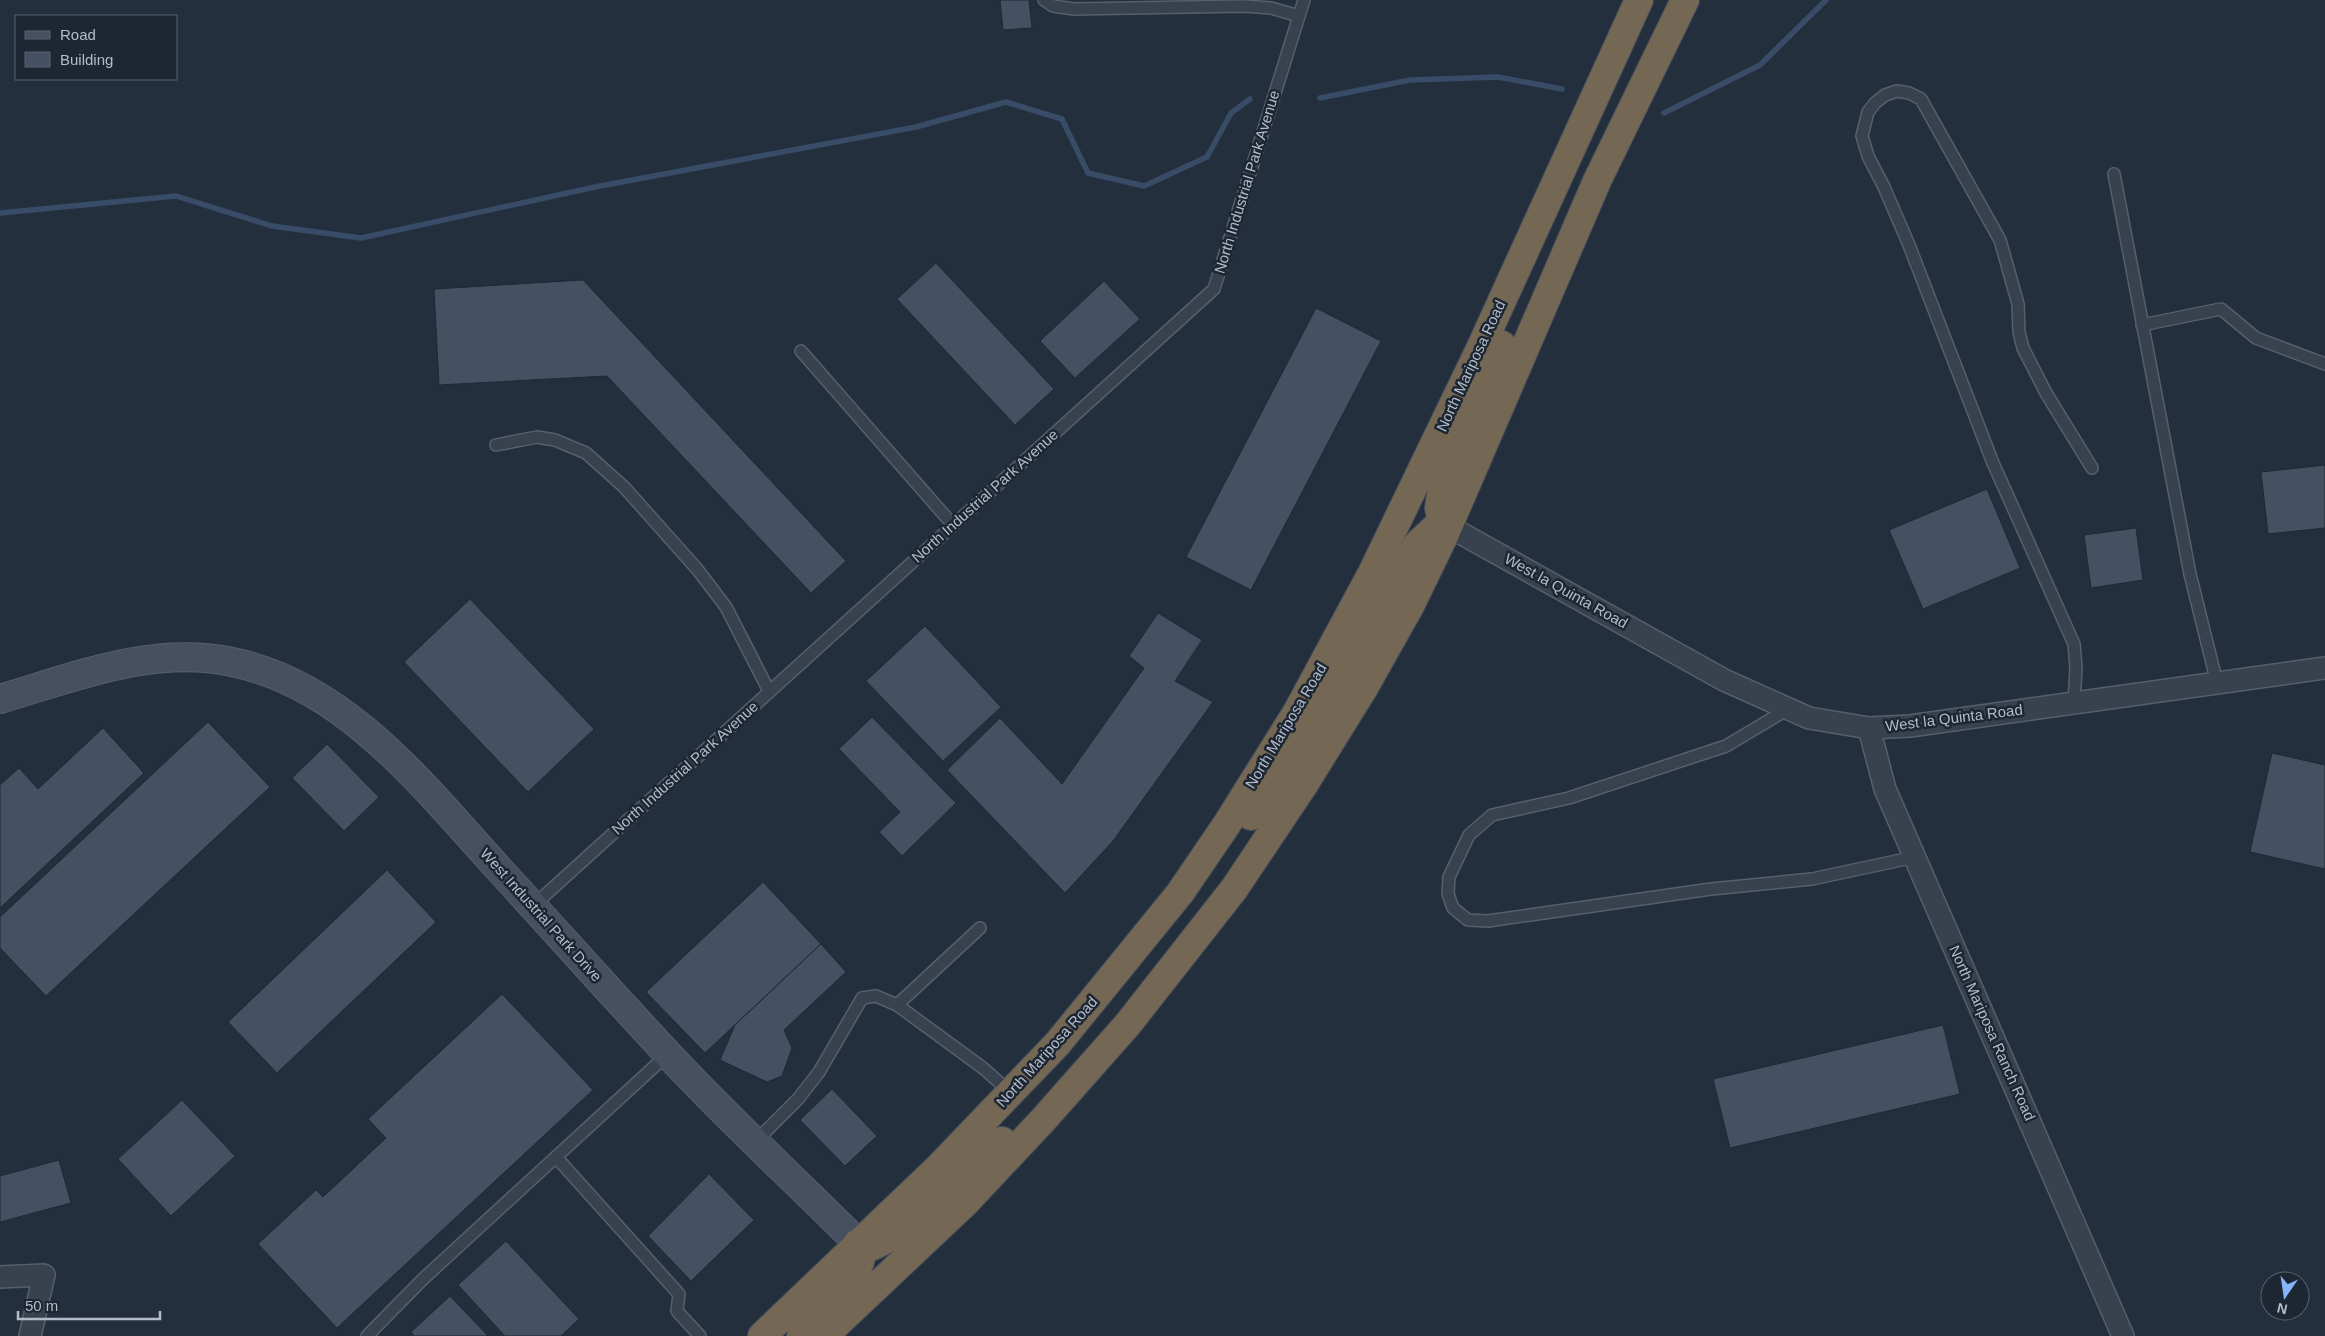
<svg xmlns="http://www.w3.org/2000/svg" width="2325" height="1336" font-family="Helvetica,sans-serif">
	<style>
		.lines { fill: none; stroke-linecap: round; stroke-linejoin: round }
		.stream { stroke: #394c67; stroke-width: 5.5 }
		.building { fill: #455162; stroke: #1f2835 }
		.lane-casing { stroke: #565f6c; stroke-width: 14 }
		.street-casing { stroke: #565f6c; stroke-width: 24 }
		.secondary-casing { stroke: #565f6c; stroke-width: 30 }
		.highway-casing { stroke: #434c59; stroke-width: 30 }
		.lane { stroke: #38414e; stroke-width: 11 }
		.street { stroke: #38414e; stroke-width: 21 }
		.secondary { stroke: #465061; stroke-width: 28 }
		.highway { stroke: #746855; stroke-width: 28 }
		.labels { text-anchor: middle; stroke-width: 5; stroke-linejoin: round; paint-order: stroke }
		.street-label { font-size: 15px; fill: #b4bcc9; stroke: #1d2633 }
	</style>
	<rect width="100%" height="100%" fill="#242f3e"/>
	<g class="lines">
		<g class="stream">
			<polyline points="1320,98 1410,80 1498,77 1562,89"/>
			<polyline points="1664,113 1760,65 1826,0"/>
			<polyline points="0,213 176,196 272,226 361,238 595,187 916,127 1006,102 1062,119 1088,173 1144,186 1207,157 1231,113 1250,99"/>
		</g>
	</g>
	<g class="building">
		<polygon points="1000,0 1029,0 1032,28 1003,30"/>
		<polygon points="936,263 1054,389 1015,425 897,299"/>
		<polygon points="583,280 846,561 811,593 607,376 439,385 434,289"/>
		<polygon points="1104,281 1140,319 1075,378 1040,341"/>
		<polygon points="1316,308 1381,341 1251,590 1186,557"/>
		<polygon points="2325,465 2325,528 2268,534 2261,472"/>
		<polygon points="1987,489 2020,568 1923,609 1889,530"/>
		<polygon points="2136,528 2143,580 2091,588 2084,535"/>
		<polygon points="470,599 594,729 528,792 404,662"/>
		<polygon points="1158,613 1202,640 1175,681 1213,702 1113,841 1065,893 947,770 1000,718 1062,784 1144,668 1129,656"/>
		<polygon points="925,626 1001,707 943,761 866,681"/>
		<polygon points="872,717 956,803 902,856 879,832 900,812 839,749"/>
		<polygon points="208,722 270,787 46,996 0,948 0,917"/>
		<polygon points="103,728 144,773 0,908 0,785 19,768 38,789"/>
		<polygon points="327,744 379,797 344,831 292,778"/>
		<polygon points="2272,753 2325,765 2325,869 2250,852"/>
		<polygon points="387,870 436,922 277,1073 228,1022"/>
		<polygon points="763,882 821,944 705,1053 646,992"/>
		<polygon points="821,944 846,972 784,1030 792,1048 782,1076 767,1082 720,1060 735,1025"/>
		<polygon points="502,994 593,1090 337,1328 258,1244 316,1190 323,1197 386,1138 368,1119"/>
		<polygon points="1943,1025 1960,1094 1730,1148 1713,1079"/>
		<polygon points="832,1089 877,1136 845,1166 800,1120"/>
		<polygon points="182,1100 235,1156 171,1216 118,1159"/>
		<polygon points="59,1160 71,1203 0,1222 0,1176"/>
		<polygon points="709,1174 754,1220 691,1281 648,1236"/>
		<polygon points="506,1241 579,1319 561,1336 505,1336 458,1285"/>
		<polygon points="450,1296 488,1336 414,1336 411,1332"/>
	</g>
	<g class="lines">
		<g class="lane-casing">
			<g id="lane">
				<polyline points="1044,0 1053,6 1074,9 1244,6 1271,8 1299,16"/>
				<polyline points="2114,174 2190,574 2217,683"/>
				<polyline points="2142,325 2221,309 2256,338 2325,364"/>
				<polyline points="801,351 953,525"/>
				<polyline points="496,445 537,437 555,440 586,453 624,487 697,569 726,607 769,691"/>
				<polyline points="2074,703 2076,668 2074,644 1993,463 1909,245 1884,187 1868,156 1862,136 1868,112 1875,103 1885,95 1897,91 1909,93 1921,99 2000,240 2018,304 2019,332 2023,348 2046,393 2092,468"/>
				<polyline points="1788,709 1726,746 1569,798 1492,815 1469,835 1449,877 1448,894 1453,908 1468,920 1488,921 1711,889 1812,879 1915,857"/>
				<polyline points="533,906 1214,289 1304,0"/>
				<polyline points="897,1005 980,928"/>
				<polyline points="756,1141 798,1099 819,1072 862,998 876,996 897,1005 983,1068 1010,1092"/>
				<polyline points="556,1157 679,1294 677,1311 700,1336"/>
				<polyline points="367,1336 423,1279 668,1054"/>
			</g>
		</g>
		<g class="street-casing">
			<g id="street">
				<polyline points="1448,526 1724,680 1809,718 1869,728 1910,726 2325,668"/>
				<polyline points="1869,728 1885,789 2123,1336"/>
				<polyline points="0,1277 44,1275 30,1336"/>
			</g>
		</g>
		<g class="secondary-casing">
			<path id="secondary" d="M0 699C75 677 152 645 232 662 346 685 424 787 498 868 554 929 609 991 666 1052 727 1118 794 1179 858 1243"/>
		</g>
		<g class="highway-casing">
			<g id="highway">
				<polyline points="1448,526 1441,518 1439,508 1443,481 1502,345"/>
				<polyline points="1251,816 1305,740 1417,545 1435,528 1448,526"/>
				<polyline points="865,1246 873,1246 892,1236 1002,1141"/>
				<polyline points="762,1336 940,1166 1058,1043 1180,893 1227,824 1297,712 1372,573 1480,349 1639,0"/>
				<path d="M801 1336C818 1316 856 1284 861 1258 863 1252 860 1248 858 1243"/>
				<polyline points="824,1336 966,1202 1043,1120 1128,1024 1234,889 1303,786 1365,686 1410,606 1444,536 1597,181 1685,0"/>
			</g>
		</g>
		<use href="#lane" class="lane"/>
		<use href="#street" class="street"/>
		<use href="#secondary" class="secondary"/>
		<use href="#highway" class="highway"/>
	</g>
	<g class="labels">
		<g class="street-label">
			<text transform="translate(1247 182) rotate(-73)" y="5">North Industrial Park Avenue</text>
			<text transform="translate(1471 366) rotate(-65)" y="5">North Mariposa Road</text>
			<text transform="translate(985 496) rotate(-42)" y="5">North Industrial Park Avenue</text>
			<text transform="translate(1566 591) rotate(29)" y="5">West la Quinta Road</text>
			<text transform="translate(1954 718) rotate(-7)" y="5">West la Quinta Road</text>
			<text transform="translate(1286 726) rotate(-59)" y="5">North Mariposa Road</text>
			<text transform="translate(685 768) rotate(-42)" y="5">North Industrial Park Avenue</text>
			<text transform="translate(541 915) rotate(48)" y="5">West Industrial Park Drive</text>
			<text transform="translate(1992 1033) rotate(66)" y="5">North Mariposa Ranch Road</text>
			<text transform="translate(1047 1052) rotate(-48)" y="5">North Mariposa Road</text>
		</g>
	</g>
	<rect x="15" y="15" width="162" height="65" fill="#1d2633" stroke="#59626f"/>
	<rect x="25" y="31" width="25" height="8" fill="#465061" stroke="#59626f"/>
	<text x="60" y="40" font-size="15" fill="#b4bcc9">Road</text>
	<rect x="25" y="52" width="25" height="15" fill="#455162" stroke="#59626f"/>
	<text x="60" y="65" font-size="15" fill="#b4bcc9">Building</text>
	<g transform="translate(2285 1296) rotate(193)"><circle r="24" fill="#1d2633" stroke="#59626f"/>
	<path d="M0-4L9 19L0 12L-9 19Z" fill="#8ab4f8"/>
	<text y="-8" font-size="14" font-weight="bold" text-anchor="middle" fill="#b4bcc9">N</text>
	</g>
	<path d="M18 1311v8h142v-8" fill="none" stroke="#b4bcc9" stroke-width="2.5"/>
	<text x="25" y="1311" font-size="15" fill="#b4bcc9" stroke="#1d2633" stroke-width="4" paint-order="stroke">50 m</text>
</svg>
